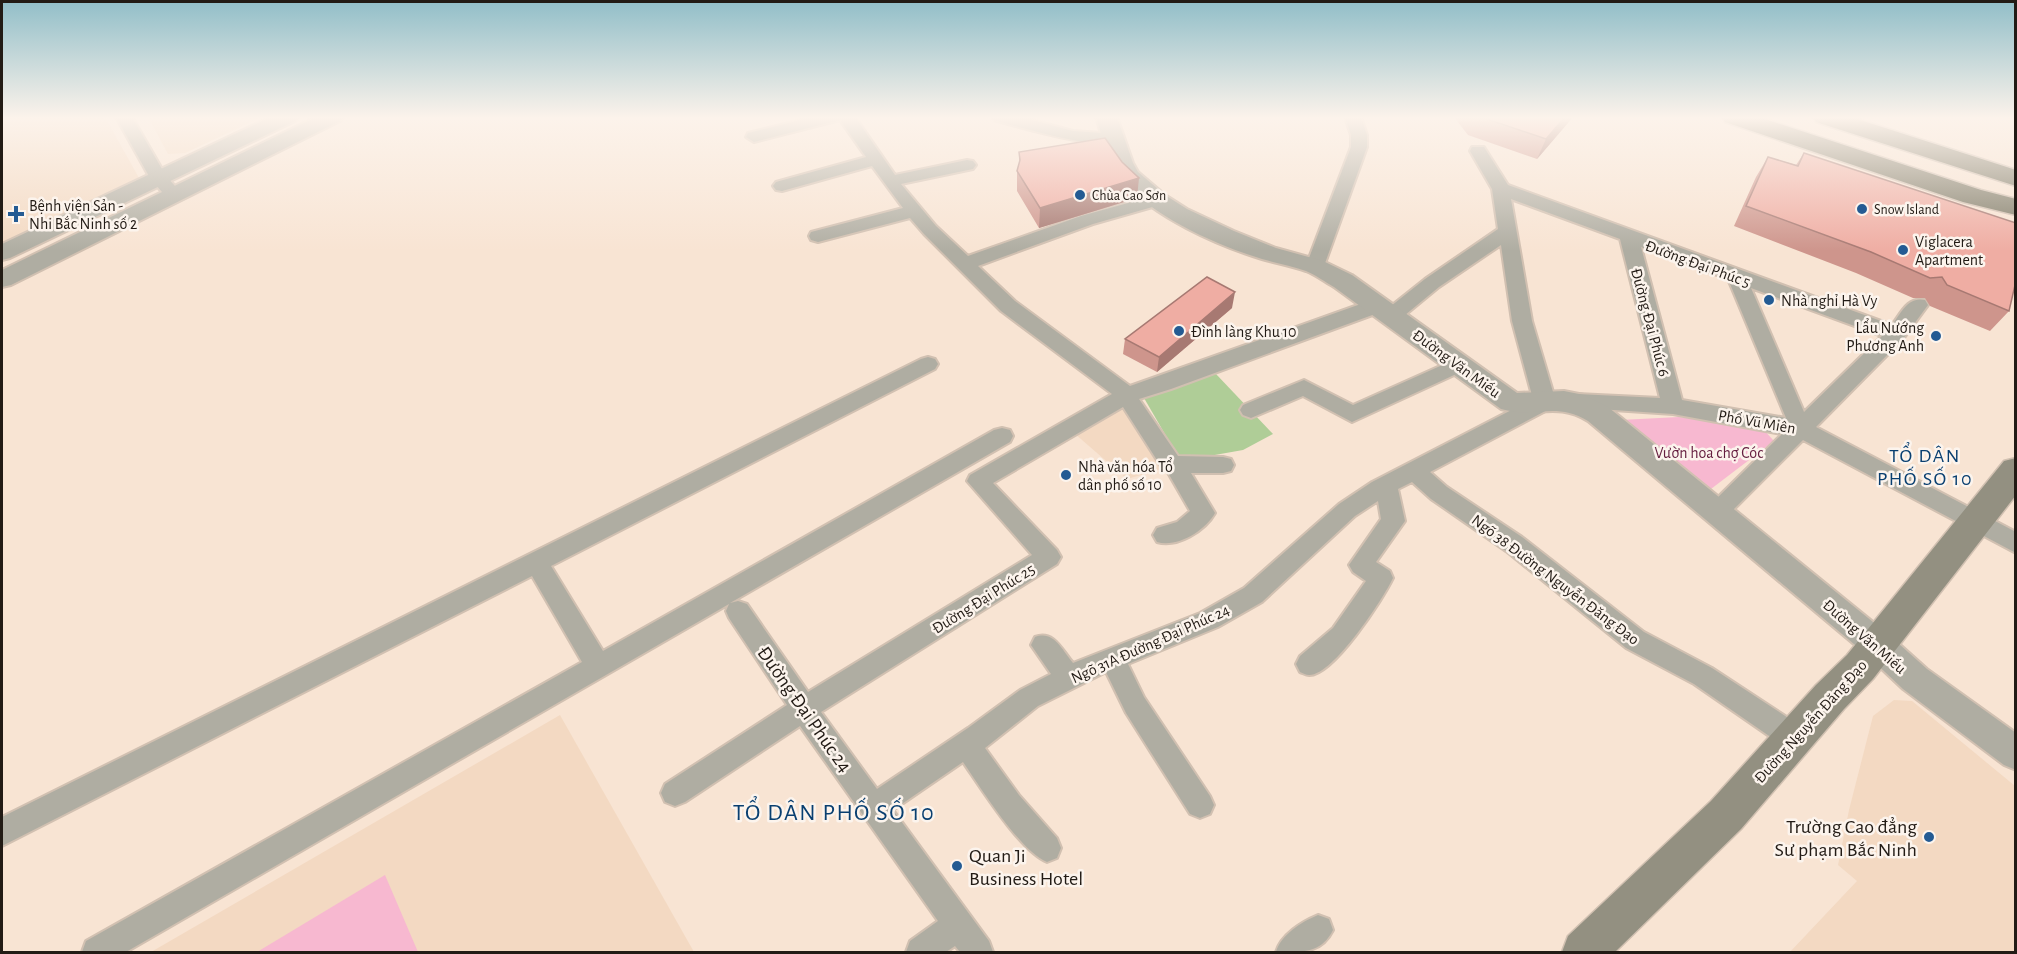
<svg xmlns="http://www.w3.org/2000/svg" width="2017" height="954" font-family="'Alegreya Sans',sans-serif">
	<style>
		.built { fill: #f3d9c2 }
		.green { fill: #f7b8d0 }
		.water { fill: #afcd97 }
		.lines { fill: none; stroke-linecap: round; stroke-linejoin: round }
		.minor-casing { stroke: #d1c0b1; stroke-width: 4 }
		.tertiary-casing { stroke: #d1c0b1; stroke-width: 4 }
		.secondary-casing { stroke: #d1c0b1; stroke-width: 3 }
		.primary-casing { stroke: #d1c0b1; stroke-width: 3 }
		.minor { fill: #afada2; fill-rule: evenodd }
		.tertiary { fill: #afada2; fill-rule: evenodd }
		.secondary { fill: #939081; fill-rule: evenodd }
		.primary { fill: #7f7b68; fill-rule: evenodd }
		.wall { fill: #ce958c }
		.shaded-wall { fill: #a77972 }
		.building { fill: #efada3; stroke: #a77972; stroke-width: 1.5 }
		.poi-dot { fill: #245b93; stroke: #fcf4ed; stroke-width: 2 }
		.labels { text-anchor: middle; stroke-width: 5; stroke-linejoin: round; paint-order: stroke }
		.far-poi-label { font-size: 14px; fill: #221b15; stroke: #fcf4ed; text-anchor: start }
		.poi-label { font-size: 16px; fill: #221b15; stroke: #fcf4ed; text-anchor: start }
		.street-label { font-size: 16px; fill: #221b15; stroke: #fcf4ed }
		.park-label { font-size: 16px; fill: #641c3f; stroke: #fcf4ed }
		.quarter-label { font-size: 20px; letter-spacing: 1.5px; fill: #093f70; stroke: #fcf4ed }
		.near-street-label { font-size: 20px; fill: #221b15; stroke: #fcf4ed }
		.near-poi-label { font-size: 20px; fill: #221b15; stroke: #fcf4ed; text-anchor: end }
		.near-quarter-label { font-size: 24px; letter-spacing: 1.5px; fill: #093f70; stroke: #fcf4ed }
	</style>
	<rect width="100%" height="100%" fill="#f8e4d3"/>
	<g class="built">
		<polygon points="2,117 105,117 139,178 2,244"/>
		<polygon points="148,117 262,117 185,153 168,154"/>
		<polygon points="1123,404 1169,467 1127,479 1074,433"/>
		<polygon points="1894,700 1912,701 2015,786 2015,952 1790,952 1857,881 1838,865 1849,810 1873,716"/>
		<polygon points="560,715 694,952 151,952"/>
	</g>
	<g class="green">
		<polygon points="1679,417 1762,428 1774,441 1707,492 1620,420"/>
		<polygon points="385,875 418,952 257,952"/>
	</g>
	<polygon class="water" points="1216,374 1273,434 1243,450 1209,456 1177,455 1144,398"/>
	<g class="lines">
		<g class="minor-casing">
			<g id="minor">
				<polygon points="116,117 132,117 166,176 183,195 180,199 168,199 150,178"/>
				<path d="M813 117H855L895 175 967 160 973 161 976 165 973 169 901 184 936 226 968 256 1081 216 1157 195 1163 196 1166 200 1163 204 1093 224 978 266 1015 301 1130 386 1372 300 1379 298 1386 300 1389 305 1386 310 1425 279 1498 229 1492 189 1470 151 1472 147H1484L1508 185 1892 325C1901 313 1908 296 1925 300L1928 305 1903 339 1816 427 2016 532V553L1803 440 1724 519 1716 522 1708 519 1704 513 1708 507 1782 434 1673 414 1569 407 1566 402 1569 397 1577 394 1660 398 1620 239 1511 199 1532 321 1556 402 1553 407 1430 472 1447 487 1522 537 1644 632 1712 668 1805 729 1808 738 1805 747 1795 750 1785 747 1694 684 1626 648 1506 551 1431 499 1412 482 1398 489 1405 521 1376 562 1390 571 1393 578C1383 599 1333 676 1309 675 1306 675 1303 673 1300 672L1296 664 1300 656 1333 628 1366 581 1353 572 1349 565 1381 519 1378 501 1355 516 1262 602 1218 627 1128 664 1144 697 1210 796 1214 805 1210 814 1200 818 1190 814 1126 713 1106 672 1038 706 985 748 1019 795 1057 838 1061 848 1057 858 1047 862C1020 851 981 788 963 762L893 810 989 941 993 952H960L955 946 946 952H906L910 941 938 921 800 726 685 802 675 806 665 802 661 793 665 784 787 705 729 618 726 611 729 604 126 952H82L86 941 582 662 532 576 2 846V817L921 359 928 357 935 359 938 364 935 369 551 566 603 651 994 430 1002 428 1010 430 1013 436 1010 442 730 603 738 601 747 604 808 692 1032 555 967 481 970 475 1112 394 1001 311 924 234 910 218 818 242 811 240 809 236 811 232 903 208 872 166 782 191 776 190 773 186 776 182 866 157 840 120 754 142 746 137 748 133ZM1501 245 1512 321 1533 399 1372 482 1339 504 1244 588 1200 613 1073 663C1062 650 1054 630 1035 637L1031 645 1051 674 1020 690 968 728 877 789 821 712 1057 564 1061 557 1057 550 993 483 1123 407 1162 468 1167 471 1190 511 1177 522 1157 528 1153 535 1157 542C1177 548 1205 531 1215 513L1191 473H1223L1231 471 1234 465 1231 459 1223 457 1178 456 1139 399 1171 389 1386 310 1382 315 1385 320 1392 322 1399 320 1439 287ZM1641 247 1728 279 1786 418 1682 400ZM1751 288 1882 336 1804 412Z"/>
				<path d="M992 117H1021L1073 131 1116 134 1124 139C1111 155 1015 126 994 120Z"/>
				<polygon points="1345,117 1361,117 1367,135 1367,147 1324,266 1322,270 1308,270 1306,266 1351,147 1351,135"/>
				<polygon points="1458,358 1465,360 1468,365 1465,370 1352,422 1303,396 1251,418 1243,415 1240,410 1243,405 1304,380 1353,405"/>
				<path d="M1318 915 1329 919 1333 930C1321 954 1302 952 1276 952 1281 935 1301 922 1318 915Z"/>
			</g>
		</g>
		<g class="tertiary-casing">
			<g id="tertiary">
				<polygon points="271,117 298,117 295,121 10,258 2,260 2,244"/>
				<polygon points="316,117 343,117 340,121 11,285 2,287 2,270"/>
				<path d="M1096 117H1117L1133 163 1138 172 1165 195 1187 209 1234 231 1276 248 1323 261 1352 275 1517 393 1564 391 1584 395 1608 407 1889 635 1927 669 2016 733V770L2004 765 1903 689 1867 655 1588 421C1555 401 1536 419 1501 409L1334 287C1325 282 1316 275 1306 271 1292 266 1276 263 1262 259 1216 245 1154 217 1122 181 1107 164 1103 138 1096 117Z"/>
			</g>
		</g>
		<g class="secondary-casing">
			<polygon id="secondary" points="2016,458 2016,495 1873,679 1844,709 1741,829 1615,952 1562,952 1568,936 1711,801 1816,685 1847,655 2004,461"/>
		</g>
		<g class="primary-casing">
			<g id="primary">
				<polygon points="1722,117 1759,117 1981,190 2016,199 2016,215 1963,202 1725,122"/>
				<polygon points="1813,117 1851,117 2016,170 2016,186 1816,122"/>
			</g>
		</g>
		<use href="#minor" class="minor"/>
		<use href="#tertiary" class="tertiary"/>
		<use href="#secondary" class="secondary"/>
		<use href="#primary" class="primary"/>
	</g>
	<g class="wall">
		<polygon points="1454,117 1573,117 1537,159 1468,135"/>
		<polygon points="1019,152 1137,198 1039,228 1017,191 1017,171 1019,165"/>
		<polygon points="1804,153 2009,311 1990,331 1930,306 1925,298 1913,298 1856,273 1734,226 1756,177 1768,157 1796,165"/>
		<polygon points="1232,308 1157,372 1123,354 1125,339"/>
	</g>
	<g class="shaded-wall">
		<polygon points="1565,117 1573,117 1537,159 1546,139"/>
		<polygon points="1139,178 1137,198 1039,228 1040,208"/>
		<polygon points="1235,292 1232,308 1157,372 1159,357"/>
	</g>
	<g class="building">
		<polygon points="1481,117 1565,117 1546,139"/>
		<polygon points="1105,138 1122,162 1139,178 1040,208 1017,171 1020,160 1019,152"/>
		<polygon points="1804,153 2016,223 2016,281 2009,311 1947,285 1942,277 1930,278 1871,252 1746,206 1768,157 1798,166"/>
		<polygon points="1207,277 1235,292 1159,357 1125,339"/>
	</g>
	<linearGradient id="sky" x2="0" y2="1"><stop stop-color="#91bec8"/><stop offset="0.47" stop-color="#fcf3eb"/><stop offset="1" stop-color="#fcf3eb" stop-opacity="0"/></linearGradient>
	<rect width="2017" height="251" fill="url(#sky)"/>
	<g class="poi-dot">
		<circle cx="1080" cy="195" r="6"/>
		<circle cx="1862" cy="209" r="6"/>
		<path d="M13 205h6v6h6v6h-6v6h-6v-6h-6v-6h6z"/>
		<circle cx="1903" cy="250" r="6"/>
		<circle cx="1769" cy="300" r="6"/>
		<circle cx="1179" cy="331" r="6"/>
		<circle cx="1936" cy="336" r="6"/>
		<circle cx="1066" cy="475" r="6"/>
		<circle cx="1929" cy="837" r="6"/>
		<circle cx="957" cy="866" r="6"/>
	</g>
	<g class="labels">
		<g class="far-poi-label">
			<text x="1092" y="200">Chùa Cao Sơn</text>
			<text x="1874" y="214">Snow Island</text>
		</g>
		<g class="poi-label">
			<text x="29" y="211">Bệnh viện Sản -<tspan x="29" dy="18">Nhi Bắc Ninh số 2</tspan></text>
			<text x="1915" y="247">Viglacera<tspan x="1915" dy="18">Apartment</tspan></text>
			<text x="1781" y="306">Nhà nghỉ Hà Vy</text>
			<text x="1924" y="333" text-anchor="end">Lẩu Nướng<tspan x="1924" dy="18">Phương Anh</tspan></text>
			<text x="1191" y="337">Đình làng Khu 10</text>
			<text x="1078" y="472">Nhà văn hóa Tổ<tspan x="1078" dy="18">dân phố số 10</tspan></text>
		</g>
		<g class="street-label">
			<text transform="translate(1698 263) rotate(20)" y="6">Đường Đại Phúc 5</text>
			<text transform="translate(1651 322) rotate(75)" y="6">Đường Đại Phúc 6</text>
			<text transform="translate(1457 363) rotate(36)" y="6">Đường Văn Miếu</text>
			<text transform="translate(1757 421) rotate(10)" y="6">Phố Vũ Miên</text>
			<text transform="translate(1556 579) rotate(37)" y="6">Ngõ 38 Đường Nguyễn Đăng Đạo</text>
			<text transform="translate(983 598) rotate(-32)" y="6">Đường Đại Phúc 25</text>
			<text transform="translate(1865 636) rotate(41)" y="6">Đường Văn Miếu</text>
			<text transform="translate(1150 643) rotate(-24)" y="6">Ngõ 31A Đường Đại Phúc 24</text>
			<text transform="translate(1810 721) rotate(-48)" y="6">Đường Nguyễn Đăng Đạo</text>
		</g>
		<g class="park-label">
			<text x="1709" y="458">Vườn hoa chợ Cóc</text>
		</g>
		<g class="quarter-label">
			<text x="1925" y="462">TỔ DÂN<tspan x="1925" dy="23">PHỐ SỐ 10</tspan></text>
		</g>
		<g class="near-street-label">
			<text transform="translate(805 709) rotate(55)" y="7">Đường Đại Phúc 24</text>
		</g>
		<g class="near-poi-label">
			<text x="1917" y="833">Trường Cao đẳng<tspan x="1917" dy="23">Sư phạm Bắc Ninh</tspan></text>
			<text x="969" y="862" text-anchor="start">Quan Ji<tspan x="969" dy="23">Business Hotel</tspan></text>
		</g>
		<g class="near-quarter-label">
			<text x="834" y="820">TỔ DÂN PHỐ SỐ 10</text>
		</g>
	</g>
	<rect width="2017" height="954" fill="none" stroke="#221b15" stroke-width="6"/>
</svg>
